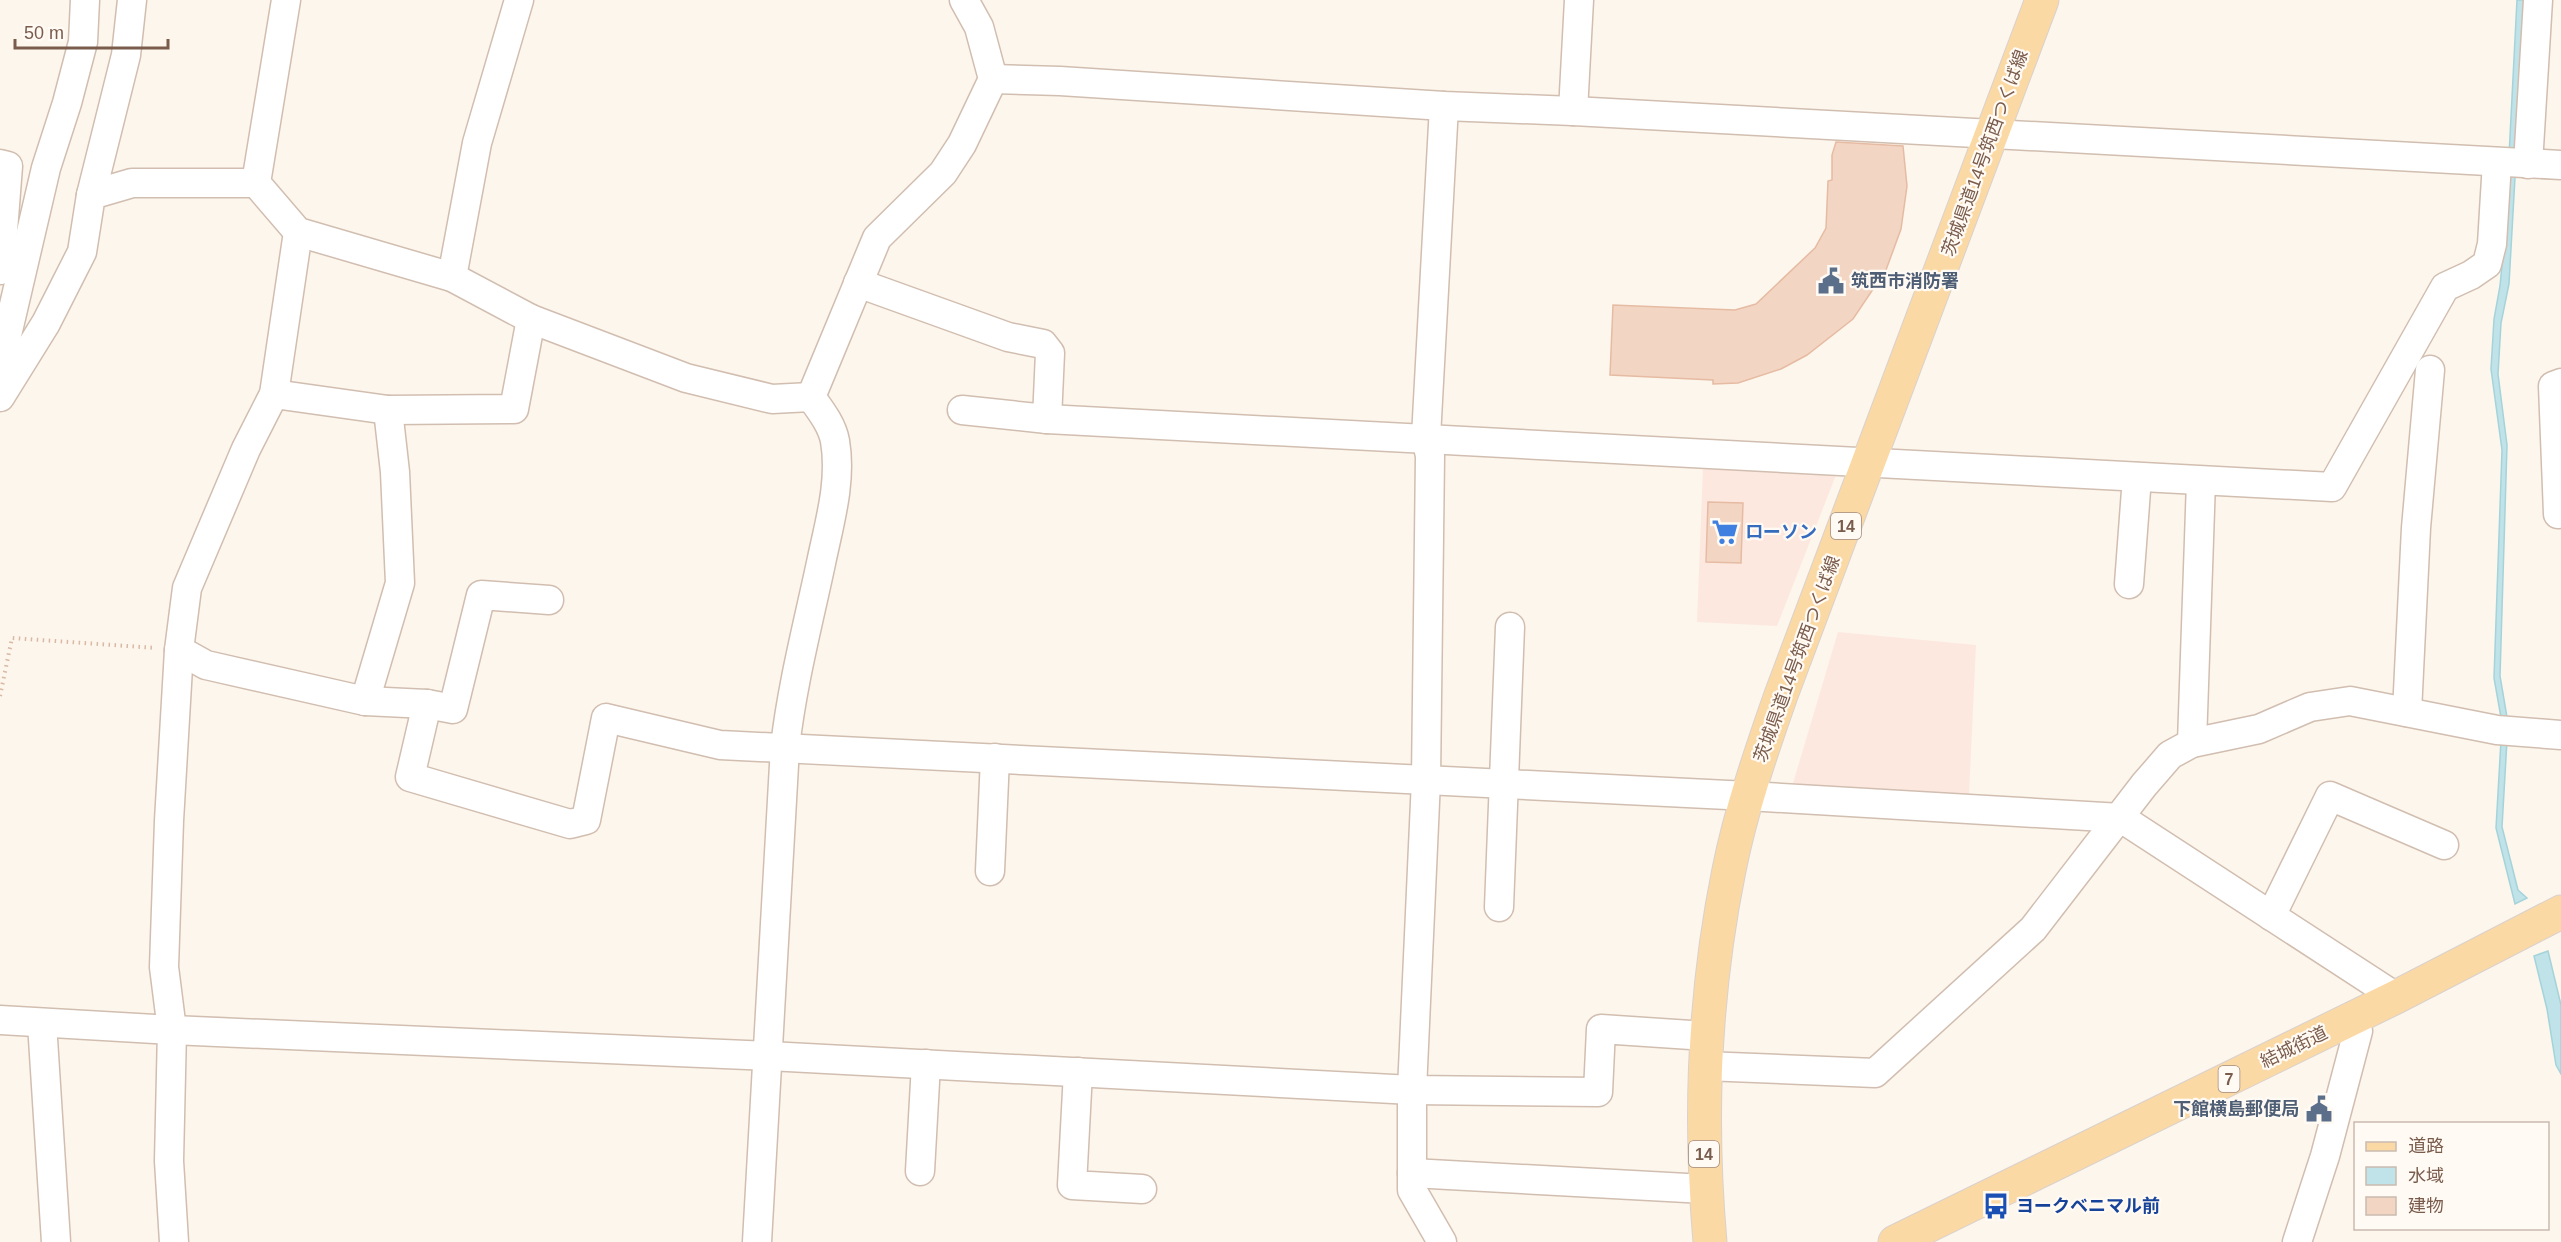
<svg xmlns="http://www.w3.org/2000/svg" width="2561" height="1242" font-family="Helvetica,'Noto Sans JP',sans-serif">
	<style>
		.commercial { fill: #fde8e0 }
		.water { fill: #bfe3e8; stroke: #a5d3da; stroke-width: 1.5 }
		.building { fill: #f3d5c3; stroke: #e6bba3; stroke-width: 1.5 }
		.lines { fill: none; stroke-linecap: round; stroke-linejoin: round }
		.minor-casing { stroke: #d1beb0; stroke-width: 31 }
		.major-casing { stroke: #dad1cd; stroke-width: 35 }
		.path { stroke: #d9b8a5; stroke-width: 4; stroke-dasharray: 1.5 4.5; stroke-linecap: butt }
		.minor { stroke: #fff; stroke-width: 28 }
		.major { stroke: #fbd9a5; stroke-width: 33 }
		.labels { text-anchor: middle; stroke-width: 4.5; stroke-linejoin: round; paint-order: stroke }
		.shield { fill: #fffaf3; stroke: #a28b7f; stroke-width: 1.5 }
		.shield-label { font-size: 16px; font-weight: bold; fill: #7a5c4d }
		.street-label { font-size: 18px; fill: #7a5c4d; stroke: #fffaf3 }
		.service-label { font-size: 18px; font-weight: bold; fill: #4e5e75; stroke: #fffaf3; text-anchor: start }
		.shop-label { font-size: 18px; font-weight: bold; fill: #366cbe; stroke: #fffaf3; text-anchor: start }
		.transit-label { font-size: 18px; font-weight: bold; fill: #164399; stroke: #fffaf3; text-anchor: start }
	</style>
	<rect width="100%" height="100%" fill="#fdf6ec"/>
	<g class="commercial">
		<polygon points="1703,467 1836,475 1777,626 1697,622"/>
		<polygon points="1838,632 1976,645 1969,795 1791,790"/>
	</g>
	<g class="water">
		<polygon points="2517,0 2525,0 2509,284 2501,323 2498,374 2507,445 2500,676 2508,723 2502,827 2518,890 2527,898 2515,904 2496,828 2502,723 2494,678 2502,450 2491,369 2494,319 2500,286 2505,234"/>
		<polygon points="2548,951 2561,1005 2561,1074 2556,1065 2547,1009 2534,956"/>
	</g>
	<g class="building">
		<polygon points="1836,142 1903,146 1907,186 1901,229 1886,270 1853,319 1807,355 1781,369 1738,383 1713,384 1713,380 1610,375 1613,305 1735,310 1756,304 1815,248 1826,228 1828,181 1832,180 1832,155"/>
		<polygon points="1708,502 1743,503 1741,563 1706,562"/>
	</g>
	<g class="lines">
		<g class="minor-casing">
			<g id="minor">
				<polyline points="286,0 256,183 298,232 452,277 531,319 686,378 772,399 811,397"/>
				<polyline points="993,79 1060,81 1444,106 1573,111 2561,165"/>
				<polyline points="1573,111 1579,0"/>
				<polyline points="0,164 8,166 0,270"/>
				<polyline points="2528,164 2538,0"/>
				<polyline points="91,195 126,55 132,0"/>
				<polyline points="452,277 477,143 519,0"/>
				<polyline points="858,283 1008,337 1043,344 1050,353 1047,419"/>
				<polyline points="0,365 46,168 67,103 83,42 85,0"/>
				<polyline points="274,394 388,410 514,409 531,319"/>
				<polyline points="0,397 46,323 82,252 91,195 132,183 256,183"/>
				<polyline points="811,397 877,238 943,173 962,144 993,79 979,27 964,0"/>
				<polyline points="962,410 1047,419 2332,487 2445,287 2471,275 2487,264 2492,244 2497,162"/>
				<polyline points="2558,514 2553,386 2561,383"/>
				<polyline points="2129,584 2137,477"/>
				<polyline points="179,650 206,665 365,701 427,704 453,709 481,595 549,600"/>
				<polyline points="365,701 400,583 395,472 388,410"/>
				<polyline points="427,704 410,777 570,824 586,820 606,718 720,745 1748,796 2121,818 2396,997"/>
				<polyline points="2407,712 2416,528 2430,370"/>
				<polyline points="2192,743 2201,481"/>
				<polyline points="990,871 995,758"/>
				<polyline points="1499,907 1510,627"/>
				<polyline points="2271,916 2330,796 2444,845"/>
				<polyline points="0,1020 172,1030 769,1056 1412,1090 1598,1092 1601,1029 1706,1036"/>
				<polyline points="42,1023 56,1242"/>
				<polyline points="1705,1066 1875,1073 2033,929 2144,785 2170,755 2192,743 2259,729 2310,707 2350,701 2497,730 2561,735"/>
				<polyline points="1078,1072 1072,1185 1142,1189"/>
				<polyline points="920,1171 926,1064"/>
				<polyline points="1412,1173 1705,1189"/>
				<polyline points="174,1242 169,1161 172,1030 164,967 169,821 179,650 187,588 246,449 274,394 298,232"/>
				<path d="M757 1242 785 747C792 685 808 624 821 563 829 524 842 482 835 441 832 425 821 411 811 397"/>
				<polyline points="1442,1242 1412,1190 1412,1090 1426,780 1430,456 1426,437 1444,106"/>
				<polyline points="2297,1242 2325,1156 2358,1031 2352,1018"/>
			</g>
		</g>
		<g class="major-casing">
			<g id="major">
				<path d="M1710 1242C1699 1117 1704 993 1729 870 1741 810 1761 752 1781 695L2042 0"/>
				<polyline points="1895,1242 2396,997 2561,912"/>
			</g>
		</g>
		<polyline class="path" points="0,696 12,638 156,648"/>
		<use href="#minor" class="minor"/>
		<use href="#major" class="major"/>
	</g>
	<defs>
		<g id="civic-bare" transform="scale(2.07)"><path d="M-.6-6.5H3V-4.5H.6V-3L4-1V1h2V6H-6V1h2V-1L-.6-3ZM-1.2 2.5V6h2.4V2.5Z" fill="#5c6f8a" stroke="#fffaf3" stroke-width="2.5" paint-order="stroke"/></g>
		<g id="supermarket-bare" transform="scale(2.07)"><path d="M-6-5.5h2.5l.6 2H6L4.5 2H-2.5L-4.4-4H-6ZM-1.5 3.2a1.3 1.3 0 1 0 .1 0ZM3 3.2a1.3 1.3 0 1 0 .1 0Z" fill="#3f7fe0" stroke="#fffaf3" stroke-width="2.5" paint-order="stroke"/></g>
		<g id="bus-bare" transform="scale(2.07)"><path d="M-5-6H5V4H4V6H2V4H-2V6H-4V4H-5ZM-3.5-4V0h7V-4ZM-3.5 1.2v1.5H-2V1.2ZM2 1.2v1.5H3.5V1.2Z" fill="#1a4fb4" stroke="#fffaf3" stroke-width="2.5" paint-order="stroke"/></g>
	</defs>
	<g fill-rule="evenodd">
		<use href="#civic-bare" x="1831" y="281"/>
		<use href="#supermarket-bare" x="1725" y="532"/>
		<use href="#civic-bare" x="2319" y="1109"/>
		<use href="#bus-bare" x="1996" y="1206"/>
	</g>
	<g class="labels">
		<g class="shield">
			<rect x="1831" y="513" width="30" height="26" rx="4.5"/>
			<rect x="2218.5" y="1066" width="21" height="26" rx="4.5"/>
			<rect x="1689" y="1141" width="30" height="26" rx="4.5"/>
		</g>
		<g class="shield-label">
			<text x="1846" y="532">14</text>
			<text x="2229" y="1085">7</text>
			<text x="1704" y="1160">14</text>
		</g>
		<g class="street-label">
			<text transform="translate(1985 153) rotate(-70)" y="6">茨城県道14号筑西つくば線</text>
			<text transform="translate(1797 659) rotate(-70)" y="6">茨城県道14号筑西つくば線</text>
			<text transform="translate(2294 1047) rotate(-26)" y="6">結城街道</text>
		</g>
		<g class="service-label">
			<text x="1851" y="287">筑西市消防署</text>
			<text x="2299" y="1115" text-anchor="end">下館横島郵便局</text>
		</g>
		<g class="shop-label">
			<text x="1745" y="538">ローソン</text>
		</g>
		<g class="transit-label">
			<text x="2016" y="1212">ヨークベニマル前</text>
		</g>
	</g>
	<rect x="2354" y="1122" width="195" height="108" fill="#fffaf3" stroke="#cabbb1" stroke-width="1.5"/>
	<rect x="2366" y="1142" width="30" height="9" fill="#fbd9a5" stroke="#cabbb1" stroke-width="1.5"/>
	<text x="2408" y="1152" font-size="18" fill="#7a5c4d">道路</text>
	<rect x="2366" y="1167" width="30" height="18" fill="#bfe3e8" stroke="#cabbb1" stroke-width="1.5"/>
	<text x="2408" y="1182" font-size="18" fill="#7a5c4d">水域</text>
	<rect x="2366" y="1197" width="30" height="18" fill="#f3d5c3" stroke="#cabbb1" stroke-width="1.5"/>
	<text x="2408" y="1212" font-size="18" fill="#7a5c4d">建物</text>
	<path d="M15 39v9h153v-9" fill="none" stroke="#7a5c4d" stroke-width="3"/>
	<text x="24" y="39" font-size="18" fill="#7a5c4d" stroke="#fffaf3" stroke-width="4.5" paint-order="stroke">50 m</text>
</svg>
